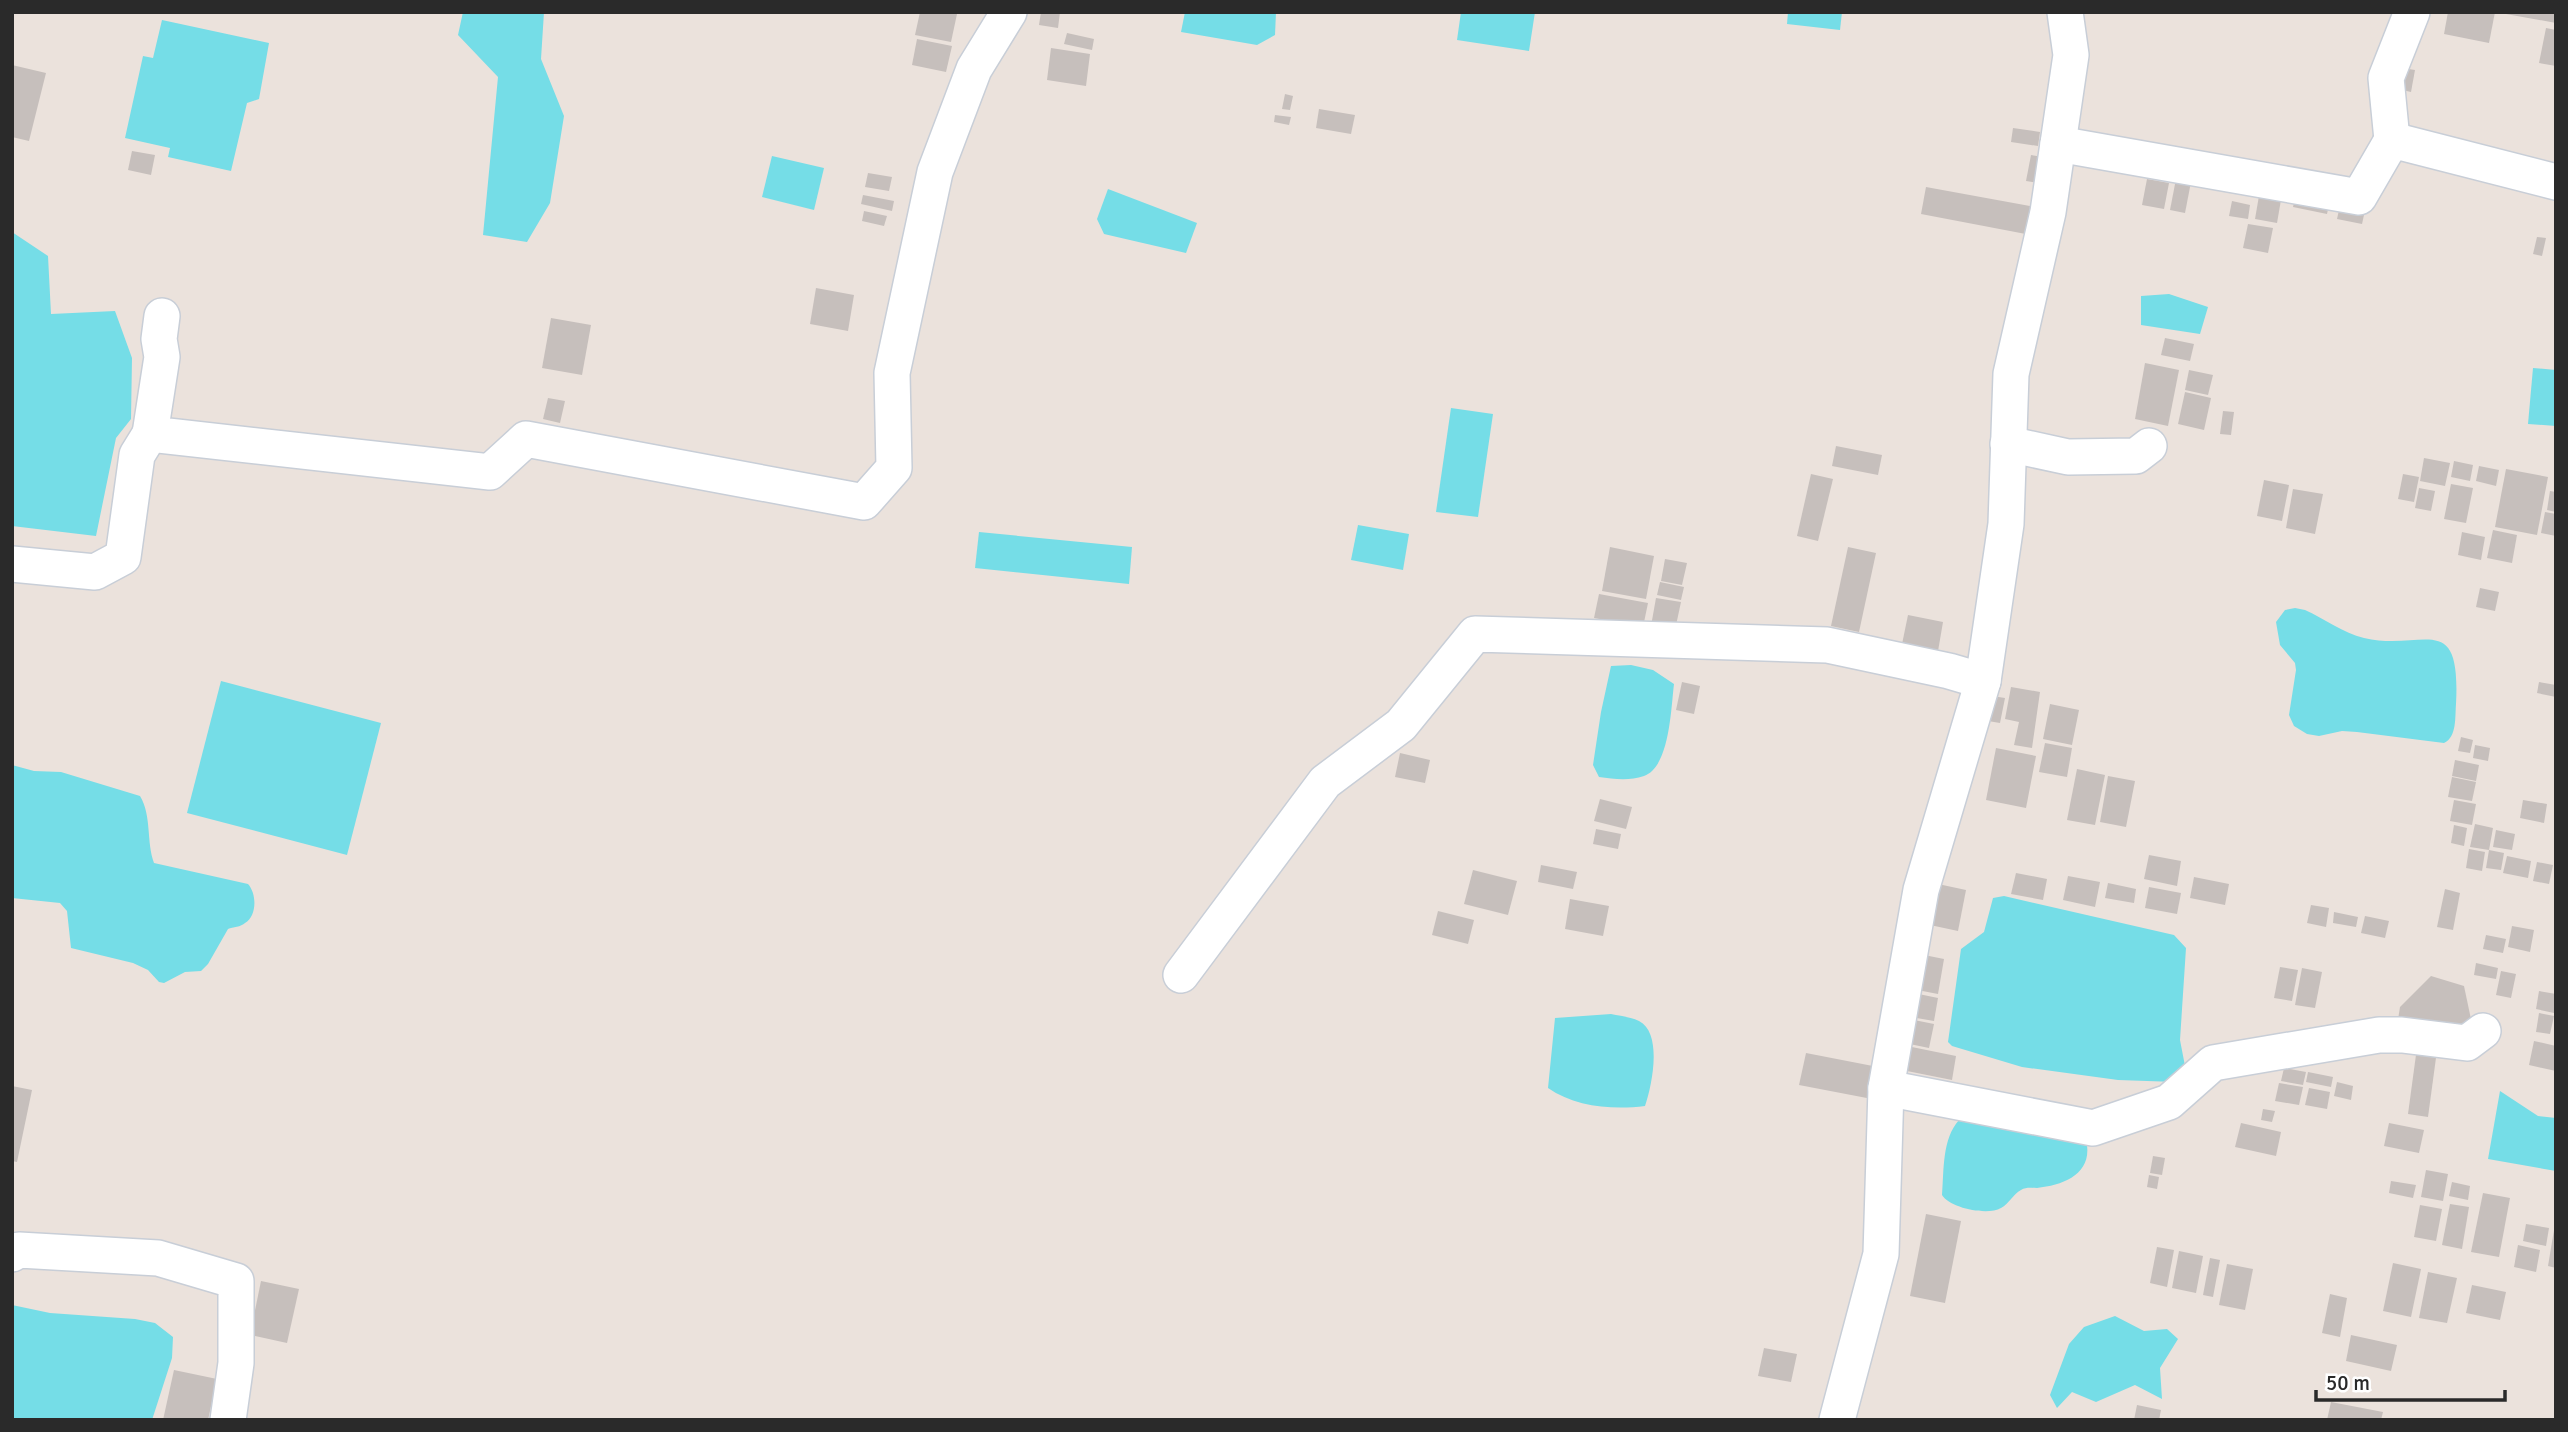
<svg xmlns="http://www.w3.org/2000/svg" width="2568" height="1432" font-family="Signika,sans-serif">
	<style>
		.water { fill: #75dde7 }
		.building { fill: #c6bfbc }
		.lines { fill: none; stroke-linecap: round; stroke-linejoin: round }
		.minor-casing { stroke: #c8ced7; stroke-width: 38 }
		.minor { stroke: #fff; stroke-width: 35 }
	</style>
	<rect width="100%" height="100%" fill="#ebe2dc"/>
	<g class="water">
		<polygon points="463,12 544,12 541,59 564,116 550,203 527,242 483,235 498,77 458,35"/>
		<polygon points="1185,12 1276,12 1275,35 1257,45 1181,32"/>
		<polygon points="1461,12 1535,12 1529,51 1457,40"/>
		<polygon points="1788,12 1842,12 1840,30 1787,24"/>
		<polygon points="162,20 269,43 259,99 247,103 231,171 168,157 170,148 125,138 143,56 153,58"/>
		<polygon points="772,156 824,168 814,210 762,197"/>
		<polygon points="1108,189 1197,223 1186,253 1104,234 1097,219"/>
		<polygon points="12,232 48,256 51,314 115,311 132,358 131,419 116,438 96,536 12,526"/>
		<polygon points="2169,294 2208,307 2200,334 2141,325 2141,296"/>
		<polygon points="2533,368 2556,370 2556,426 2528,424"/>
		<polygon points="1451,408 1493,414 1478,517 1436,512"/>
		<polygon points="1358,525 1409,534 1403,570 1351,560"/>
		<polygon points="979,532 1132,547 1129,584 975,568"/>
		<path d="M2295 608 2305 610C2325 619 2343 633 2364 638 2423 652 2461 608 2456 704 2455 717 2457 737 2444 743L2357 732 2342 731 2319 736 2307 734 2294 726 2289 715 2296 670 2295 663 2280 645 2276 622 2285 610Z"/>
		<path d="M1631 665 1653 670 1674 684C1671 707 1670 767 1644 776 1629 781 1614 779 1599 777L1593 765 1601 712 1611 666Z"/>
		<polygon points="221,681 381,723 347,855 187,813"/>
		<path d="M12 765 34 771 61 772 140 796C152 816 146 842 154 863L248 884C257 894 257 916 245 923 241 927 233 927 228 929L208 964 201 971 185 972 164 983 159 982 148 970 133 963 71 948 67 911 60 903 12 898Z"/>
		<polygon points="2004,896 2174,935 2186,948 2180,1040 2185,1066 2176,1082 2118,1080 2022,1067 1952,1046 1948,1042 1961,949 1984,932 1993,898"/>
		<path d="M1611 1014C1620 1016 1631 1017 1639 1021 1663 1033 1652 1086 1645 1106 1613 1110 1575 1107 1548 1088L1555 1018Z"/>
		<polygon points="2500,1091 2538,1116 2556,1118 2556,1171 2488,1159"/>
		<path d="M1959 1120 2086 1140C2094 1173 2065 1185 2037 1188 2031 1188 2026 1187 2021 1190 2013 1194 2009 1204 2001 1208 1987 1216 1950 1208 1942 1195 1944 1170 1942 1139 1959 1120Z"/>
		<polygon points="12,1305 50,1313 135,1319 155,1323 173,1337 172,1358 152,1420 12,1420"/>
		<polygon points="2115,1316 2144,1331 2167,1329 2178,1339 2160,1368 2162,1399 2135,1385 2096,1402 2072,1392 2057,1408 2050,1395 2069,1344 2084,1327"/>
	</g>
	<g class="building">
		<polygon points="920,12 957,14 951,42 915,35"/>
		<polygon points="1041,12 1060,12 1058,28 1039,25"/>
		<polygon points="2448,12 2495,12 2489,43 2444,34"/>
		<polygon points="2506,12 2556,12 2556,23 2506,14"/>
		<polygon points="2546,28 2556,30 2556,66 2539,63"/>
		<polygon points="1067,33 1094,39 1092,50 1064,44"/>
		<polygon points="917,39 952,46 946,72 912,65"/>
		<polygon points="1051,48 1090,54 1086,86 1047,80"/>
		<polygon points="12,65 46,73 29,141 12,137"/>
		<polygon points="2402,68 2415,70 2411,92 2398,89"/>
		<polygon points="1285,94 1293,96 1290,110 1282,109"/>
		<polygon points="1319,109 1355,115 1351,134 1316,128"/>
		<polygon points="1275,115 1291,117 1289,125 1274,122"/>
		<polygon points="2013,128 2040,132 2038,146 2011,142"/>
		<polygon points="132,151 155,155 151,175 128,170"/>
		<polygon points="2031,155 2043,157 2038,183 2026,181"/>
		<polygon points="868,173 892,177 889,191 865,187"/>
		<polygon points="2147,179 2169,183 2164,209 2142,205"/>
		<polygon points="2176,179 2191,182 2185,213 2170,210"/>
		<polygon points="1926,187 2036,207 2031,235 1921,214"/>
		<polygon points="2260,190 2282,194 2277,223 2255,219"/>
		<polygon points="2296,194 2330,200 2327,214 2293,207"/>
		<polygon points="863,195 894,201 892,211 861,204"/>
		<polygon points="2232,201 2250,205 2248,219 2229,216"/>
		<polygon points="2341,201 2366,206 2362,224 2337,219"/>
		<polygon points="864,211 887,216 884,226 862,221"/>
		<polygon points="2248,224 2273,228 2268,253 2243,248"/>
		<polygon points="2537,237 2546,238 2542,256 2533,254"/>
		<polygon points="816,288 854,295 848,331 810,324"/>
		<polygon points="551,318 591,325 582,375 542,368"/>
		<polygon points="2165,338 2194,344 2190,361 2161,355"/>
		<polygon points="2145,363 2179,370 2168,426 2135,419"/>
		<polygon points="2189,370 2213,375 2208,395 2185,390"/>
		<polygon points="2185,392 2211,398 2204,430 2178,424"/>
		<polygon points="548,398 565,401 560,423 543,419"/>
		<polygon points="2223,411 2234,412 2231,435 2220,434"/>
		<polygon points="1836,446 1882,455 1878,475 1832,466"/>
		<polygon points="2424,458 2450,463 2445,486 2420,481"/>
		<polygon points="2454,461 2473,465 2470,481 2451,477"/>
		<polygon points="2479,466 2499,470 2496,486 2476,481"/>
		<polygon points="2506,469 2548,477 2537,535 2495,527"/>
		<polygon points="1811,474 1833,479 1818,541 1797,536"/>
		<polygon points="2403,474 2419,477 2414,502 2398,499"/>
		<polygon points="2264,480 2289,485 2282,521 2257,516"/>
		<polygon points="2451,484 2473,488 2466,523 2444,519"/>
		<polygon points="2419,488 2435,491 2431,511 2415,508"/>
		<polygon points="2293,489 2323,494 2315,534 2286,528"/>
		<polygon points="2550,491 2556,492 2556,512 2547,510"/>
		<polygon points="2545,512 2556,514 2556,536 2541,533"/>
		<polygon points="2493,530 2517,535 2512,563 2487,558"/>
		<polygon points="2462,532 2485,537 2481,560 2458,555"/>
		<polygon points="1610,547 1654,556 1646,599 1602,591"/>
		<polygon points="1848,547 1876,553 1859,632 1831,626"/>
		<polygon points="1665,559 1687,563 1682,585 1661,581"/>
		<polygon points="1660,582 1684,587 1681,600 1657,595"/>
		<polygon points="2480,588 2499,592 2495,611 2476,607"/>
		<polygon points="1599,594 1648,603 1643,627 1594,618"/>
		<polygon points="1656,598 1681,602 1675,630 1651,626"/>
		<polygon points="1908,615 1943,622 1937,657 1901,649"/>
		<polygon points="1682,682 1700,686 1694,714 1676,710"/>
		<polygon points="2539,682 2556,685 2556,697 2537,693"/>
		<polygon points="2011,687 2040,692 2032,748 2014,745 2019,722 2005,719"/>
		<polygon points="1992,696 2005,698 2000,723 1988,721"/>
		<polygon points="2050,704 2079,710 2072,745 2043,739"/>
		<polygon points="2461,737 2473,740 2470,753 2458,751"/>
		<polygon points="2045,743 2072,748 2067,777 2039,772"/>
		<polygon points="2475,745 2490,748 2488,761 2473,758"/>
		<polygon points="1996,748 2036,756 2026,808 1986,800"/>
		<polygon points="1400,753 1430,760 1425,783 1395,777"/>
		<polygon points="2455,760 2479,765 2476,781 2452,776"/>
		<polygon points="2077,769 2105,775 2095,825 2067,820"/>
		<polygon points="2108,776 2135,781 2126,827 2100,822"/>
		<polygon points="2452,777 2476,782 2472,801 2448,797"/>
		<polygon points="1600,799 1632,807 1626,829 1594,821"/>
		<polygon points="2454,800 2476,804 2472,825 2450,821"/>
		<polygon points="2523,800 2547,804 2544,823 2520,818"/>
		<polygon points="2475,824 2493,828 2489,850 2470,847"/>
		<polygon points="2454,825 2467,828 2464,846 2451,843"/>
		<polygon points="1596,829 1621,834 1618,849 1593,844"/>
		<polygon points="2496,830 2515,834 2512,850 2493,847"/>
		<polygon points="2469,849 2485,852 2482,871 2466,868"/>
		<polygon points="2489,850 2504,853 2501,870 2486,868"/>
		<polygon points="2149,855 2181,861 2177,886 2144,879"/>
		<polygon points="2507,856 2531,861 2528,878 2503,873"/>
		<polygon points="2537,862 2553,865 2549,884 2533,881"/>
		<polygon points="1541,865 1577,872 1573,889 1538,882"/>
		<polygon points="1473,870 1517,881 1508,915 1464,904"/>
		<polygon points="2016,873 2047,879 2043,900 2011,894"/>
		<polygon points="2068,876 2100,882 2095,907 2063,900"/>
		<polygon points="2194,877 2229,884 2225,905 2190,898"/>
		<polygon points="2108,883 2136,889 2134,903 2105,898"/>
		<polygon points="1938,884 1966,890 1958,931 1930,925"/>
		<polygon points="2149,887 2181,893 2177,914 2145,908"/>
		<polygon points="2445,889 2460,893 2453,930 2437,927"/>
		<polygon points="1570,899 1609,906 1603,936 1565,929"/>
		<polygon points="2311,905 2329,908 2326,927 2307,923"/>
		<polygon points="1438,911 1474,920 1468,944 1432,935"/>
		<polygon points="2334,912 2358,917 2356,927 2333,923"/>
		<polygon points="2365,916 2389,921 2385,938 2361,933"/>
		<polygon points="2512,926 2534,930 2530,952 2508,947"/>
		<polygon points="2486,935 2506,939 2503,953 2483,949"/>
		<polygon points="1914,953 1944,959 1938,994 1907,988"/>
		<polygon points="2476,963 2498,968 2496,979 2474,975"/>
		<polygon points="2280,967 2298,970 2292,1001 2274,998"/>
		<polygon points="2302,968 2322,972 2315,1008 2295,1005"/>
		<polygon points="2501,971 2516,974 2511,998 2496,995"/>
		<polygon points="2431,976 2464,986 2472,1024 2454,1037 2397,1026 2400,1007"/>
		<polygon points="2539,991 2556,994 2554,1013 2536,1009"/>
		<polygon points="1909,992 1938,998 1934,1021 1905,1016"/>
		<polygon points="2539,1013 2554,1016 2550,1034 2536,1032"/>
		<polygon points="1904,1018 1934,1024 1929,1048 1900,1042"/>
		<polygon points="2418,1040 2438,1043 2428,1117 2408,1114"/>
		<polygon points="2534,1041 2556,1046 2556,1071 2529,1065"/>
		<polygon points="1902,1045 1956,1056 1952,1080 1897,1069"/>
		<polygon points="1806,1053 1878,1067 1872,1099 1799,1085"/>
		<polygon points="2284,1068 2306,1072 2303,1085 2281,1081"/>
		<polygon points="2308,1072 2333,1077 2331,1087 2306,1082"/>
		<polygon points="2337,1082 2353,1086 2351,1100 2334,1096"/>
		<polygon points="2279,1083 2303,1087 2299,1105 2275,1101"/>
		<polygon points="12,1086 32,1090 17,1162 12,1161"/>
		<polygon points="2309,1088 2330,1092 2327,1109 2305,1105"/>
		<polygon points="2263,1109 2275,1111 2272,1122 2261,1120"/>
		<polygon points="2241,1123 2281,1132 2276,1156 2235,1147"/>
		<polygon points="2389,1123 2424,1130 2419,1153 2384,1146"/>
		<polygon points="2153,1156 2165,1158 2162,1175 2150,1173"/>
		<polygon points="2426,1170 2448,1174 2443,1201 2421,1197"/>
		<polygon points="2149,1175 2159,1177 2157,1189 2147,1187"/>
		<polygon points="2391,1181 2416,1185 2413,1198 2389,1193"/>
		<polygon points="2452,1182 2470,1186 2468,1200 2449,1196"/>
		<polygon points="2483,1193 2510,1198 2499,1257 2471,1252"/>
		<polygon points="2450,1204 2469,1207 2462,1249 2442,1245"/>
		<polygon points="2420,1205 2442,1209 2436,1241 2414,1237"/>
		<polygon points="1926,1214 1961,1221 1945,1303 1910,1296"/>
		<polygon points="2526,1224 2549,1228 2546,1246 2523,1241"/>
		<polygon points="2554,1230 2556,1230 2556,1268 2548,1266"/>
		<polygon points="2518,1245 2540,1250 2536,1272 2514,1267"/>
		<polygon points="2157,1247 2174,1250 2167,1287 2150,1283"/>
		<polygon points="2179,1251 2203,1256 2196,1293 2172,1288"/>
		<polygon points="2210,1258 2220,1260 2213,1297 2203,1295"/>
		<polygon points="2393,1263 2421,1269 2411,1317 2383,1311"/>
		<polygon points="2227,1264 2253,1269 2245,1310 2219,1305"/>
		<polygon points="2428,1272 2457,1278 2447,1323 2419,1318"/>
		<polygon points="261,1281 299,1289 287,1343 250,1335"/>
		<polygon points="2472,1285 2506,1292 2500,1320 2466,1313"/>
		<polygon points="2330,1294 2347,1298 2340,1337 2322,1333"/>
		<polygon points="2351,1335 2397,1345 2391,1371 2346,1361"/>
		<polygon points="1764,1348 1797,1354 1791,1382 1758,1376"/>
		<polygon points="174,1370 217,1379 208,1420 163,1420"/>
		<polygon points="2331,1402 2383,1412 2381,1420 2327,1420"/>
		<polygon points="2137,1405 2161,1410 2159,1420 2134,1420"/>
	</g>
	<g class="lines">
		<g class="minor-casing">
			<g id="minor">
				<polyline points="2392,140 2386,78 2412,12"/>
				<polyline points="2058,144 2359,197 2392,140 2556,182"/>
				<polyline points="162,316 159,339 162,357 150,434 490,472 526,439 864,502 894,468 892,373 935,172 974,69 1009,12"/>
				<polyline points="2008,444 2068,457 2136,456 2149,446"/>
				<polyline points="12,564 95,572 123,557 137,455 150,434"/>
				<polyline points="1181,975 1325,782 1401,725 1475,634 1827,645 1949,671 1983,681"/>
				<polyline points="1886,1088 2093,1128 2169,1102 2213,1063 2379,1035 2402,1035 2467,1043 2483,1031"/>
				<polyline points="12,1254 19,1250 158,1258 236,1281 236,1363 228,1420"/>
				<polyline points="1837,1420 1881,1254 1886,1088 1921,890 1983,681 2006,524 2011,374 2048,212 2071,55 2065,12"/>
			</g>
		</g>
		<use href="#minor" class="minor"/>
	</g>
	<rect width="2568" height="1432" fill="none" stroke="#2a2a2a" stroke-width="28"/>
	<path d="M2316 1390v10h189v-10" fill="none" stroke="#2a2a2a" stroke-width="3.5"/>
	<text x="2326" y="1390" font-size="21" fill="#2a2a2a" stroke="#ffffff" stroke-width="5" paint-order="stroke">50 m</text>
</svg>
